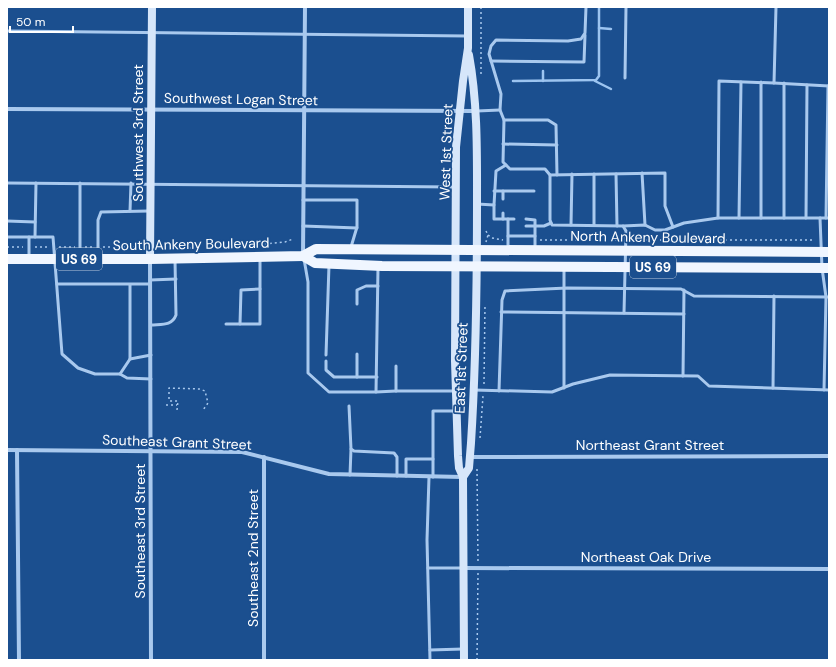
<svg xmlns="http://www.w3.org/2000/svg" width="836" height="667" font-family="'DM Sans',sans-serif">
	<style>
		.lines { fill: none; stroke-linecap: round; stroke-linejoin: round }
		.stream { stroke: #9cc4f0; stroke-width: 2.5 }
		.path { stroke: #a9c9ee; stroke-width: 1.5; stroke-dasharray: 2 3; stroke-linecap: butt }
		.lane { stroke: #a9c9ee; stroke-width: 3 }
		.street { stroke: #a9c9ee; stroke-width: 4 }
		.secondary { stroke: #d6e6fa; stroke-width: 8 }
		.primary { stroke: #f0f6ff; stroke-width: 10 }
		.labels { text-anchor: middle; stroke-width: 3.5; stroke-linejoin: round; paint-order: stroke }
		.shield { fill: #1b4f8f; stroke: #bbcadd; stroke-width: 1 }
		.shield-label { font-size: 13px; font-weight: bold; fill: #fff }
		.street-label { font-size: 14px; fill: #fff; stroke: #1b4f8f }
	</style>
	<rect width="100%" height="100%" fill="#1b4f8f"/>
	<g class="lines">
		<g class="stream">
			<polyline points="599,28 611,29"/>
			<polyline points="543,71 543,81"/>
			<polyline points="513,81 596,80 599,76 599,7"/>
			<polyline points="595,81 611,89"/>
		</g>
		<g class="path">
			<polyline points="481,7 481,77"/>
			<polyline points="486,231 488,235 486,242"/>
			<polyline points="488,235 492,238 503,240"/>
			<polyline points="540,240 621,240"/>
			<polyline points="630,240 815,240"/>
			<polyline points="7,247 23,247"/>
			<polyline points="35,247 49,247"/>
			<polyline points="59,247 75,247"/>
			<polyline points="85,247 93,247"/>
			<polyline points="103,247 143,247"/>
			<polyline points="159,248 195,248"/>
			<polyline points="225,248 285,242 293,239"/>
			<polyline points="484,384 485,304"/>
			<polyline points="166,405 177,405"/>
			<polyline points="177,410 178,401 169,401 169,388 200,389 205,391 208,403 203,410"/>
			<polyline points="480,438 483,396"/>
			<polyline points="477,469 478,562"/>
			<polyline points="477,660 478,573"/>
		</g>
		<g class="lane">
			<polyline points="586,7 585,33 581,39 568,41 496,40 491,46 489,54 501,94 500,110 504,120 503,162 510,169 545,169 550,175 550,220 552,225 623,226 626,231 624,313"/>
			<polyline points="7,31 467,36"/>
			<polyline points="491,61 584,62 585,35"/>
			<polyline points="625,78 626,7"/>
			<polyline points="774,83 829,86"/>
			<polyline points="477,111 500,110"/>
			<polyline points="504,120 548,120 556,125 557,175"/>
			<polyline points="503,144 557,145"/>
			<polyline points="642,173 645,225"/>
			<polyline points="594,174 594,225"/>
			<polyline points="616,174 617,226"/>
			<polyline points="550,175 665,173 665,206 673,227"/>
			<polyline points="7,183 454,187"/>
			<polyline points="36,183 35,237 53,237 62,354 78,368 95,374 120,374 127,378 151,379"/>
			<polyline points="494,191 534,191"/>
			<polyline points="503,191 503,199"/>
			<polyline points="303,200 357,200 357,227 351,247"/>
			<polyline points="477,204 494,205 496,171 506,165"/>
			<polyline points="494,205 494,219 508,219"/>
			<polyline points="130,211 131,183"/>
			<polyline points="503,213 503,219"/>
			<polyline points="718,218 719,81 774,83 776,7"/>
			<polyline points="739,218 741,82"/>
			<polyline points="761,218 761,82"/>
			<polyline points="784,218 784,83"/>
			<polyline points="806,218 807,85"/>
			<polyline points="820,218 822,268 826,297 824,390"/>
			<polyline points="826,218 828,86"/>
			<polyline points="7,221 35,222"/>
			<polyline points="571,225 572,174"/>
			<polyline points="303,226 357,228"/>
			<polyline points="526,226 535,226 535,220 526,219"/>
			<polyline points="623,226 645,225 655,230 665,230 684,223 718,218 829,218"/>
			<polyline points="508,236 535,236"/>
			<polyline points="7,237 35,237"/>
			<polyline points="508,248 508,219 514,219"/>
			<polyline points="535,248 535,226 544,226 551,223"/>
			<polyline points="29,257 29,237"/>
			<polyline points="80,257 80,183"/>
			<polyline points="98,258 98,220 101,212 149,211"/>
			<polyline points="304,259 308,282 308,373 329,392 376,392 378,268"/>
			<polyline points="150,280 176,279"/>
			<polyline points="57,284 150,284"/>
			<polyline points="130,285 130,359"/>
			<polyline points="357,304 357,290 366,286 378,286"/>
			<polyline points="501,312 684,314"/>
			<polyline points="226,324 260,324 260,259"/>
			<polyline points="240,324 241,290 260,289"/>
			<path d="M151 325C162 324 172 326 176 315L175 260"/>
			<polyline points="326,355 329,265"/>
			<polyline points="326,361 326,370 334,377 377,377"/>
			<polyline points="396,366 396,391 454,391"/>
			<polyline points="120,374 130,359 151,355"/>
			<polyline points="683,376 684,290"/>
			<polyline points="357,377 357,354"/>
			<polyline points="564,388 564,269"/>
			<polyline points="773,388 774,296"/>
			<polyline points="474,390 552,392 573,384 610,375 698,376 709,386 829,390"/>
			<polyline points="499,391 502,300 505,291 567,288 681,289 694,296 829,297"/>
			<polyline points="376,392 396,391"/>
			<polyline points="349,406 351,449 354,451 394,453 397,457 397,476"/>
			<polyline points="350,475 351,449"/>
			<polyline points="406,476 406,459 433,459"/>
			<polyline points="429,477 427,540 430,660"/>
			<polyline points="433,477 433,411 455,411"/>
			<polyline points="428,568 463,568"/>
			<polyline points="430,650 463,649"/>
		</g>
		<g class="street">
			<polyline points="7,109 475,111"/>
			<polyline points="303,255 305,7"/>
			<polyline points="150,259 151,660"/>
			<polyline points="7,450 242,452 329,474 462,477"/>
			<polyline points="17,450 19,660"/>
			<polyline points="470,457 829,456"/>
			<polyline points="464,568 829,569"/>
			<polyline points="264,660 264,457"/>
		</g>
		<g class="secondary">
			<polyline points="150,259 152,7"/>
			<path d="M463 477 469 468 471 443C476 364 477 285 477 206 477 156 478 104 469 55"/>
			<polyline points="464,660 463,477 459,468 458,456 455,361 456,147 463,81 468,48 468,7"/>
		</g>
		<g class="primary">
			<polyline points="303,256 315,263 382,266 829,268"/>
			<polyline points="7,259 150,259 303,256 316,249 829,252"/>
		</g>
	</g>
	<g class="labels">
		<g class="shield">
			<rect x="56" y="248" width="46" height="22" rx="3"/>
			<rect x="630" y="256" width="46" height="22" rx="3"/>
		</g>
		<g class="shield-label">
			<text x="79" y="264">US 69</text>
			<text x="653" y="272">US 69</text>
		</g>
		<g class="street-label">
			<text transform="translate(241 99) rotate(1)" y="5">Southwest Logan Street</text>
			<text transform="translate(138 133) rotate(-90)" y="5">Southwest 3rd Street</text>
			<text transform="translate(446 152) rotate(-88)" y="5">West 1st Street</text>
			<text transform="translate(648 237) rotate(1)" y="5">North Ankeny Boulevard</text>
			<text transform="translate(191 244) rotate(-1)" y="5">South Ankeny Boulevard</text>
			<text transform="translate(461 368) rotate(-88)" y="5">East 1st Street</text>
			<text transform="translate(177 442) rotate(2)" y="5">Southeast Grant Street</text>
			<text x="650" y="450">Northeast Grant Street</text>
			<text transform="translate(140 531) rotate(-90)" y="5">Southeast 3rd Street</text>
			<text x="646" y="562">Northeast Oak Drive</text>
			<text transform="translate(253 558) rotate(-90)" y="5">Southeast 2nd Street</text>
		</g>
	</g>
	<rect width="836" height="667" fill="none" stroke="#ffffff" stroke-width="16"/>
	<path d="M10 26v6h63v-6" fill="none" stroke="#ffffff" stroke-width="2"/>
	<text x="16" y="26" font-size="12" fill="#ffffff" stroke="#1b4f8f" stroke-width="3" paint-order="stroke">50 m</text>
</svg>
